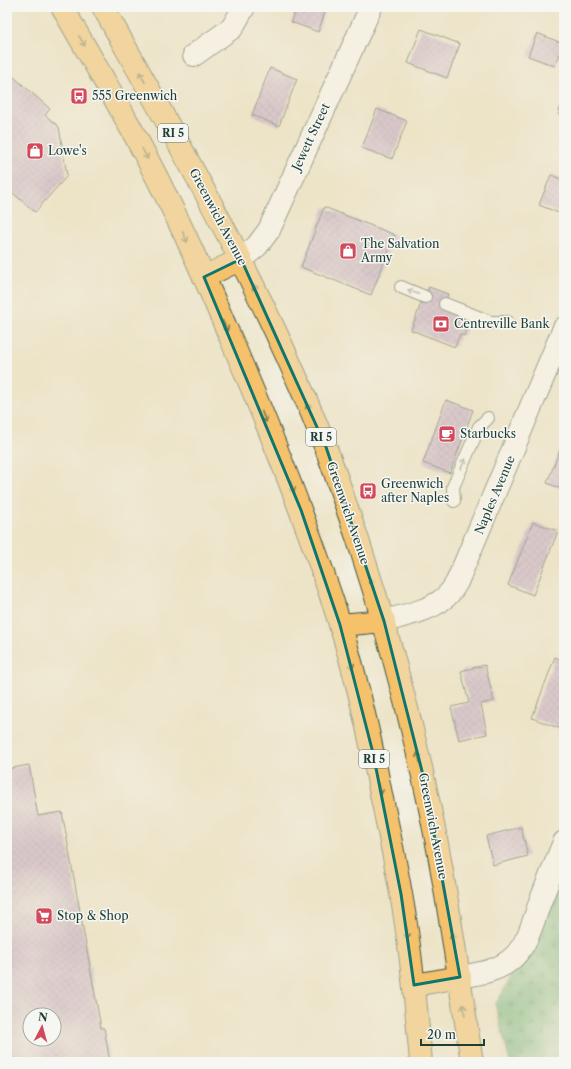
<svg xmlns="http://www.w3.org/2000/svg" width="571" height="1069" font-family="'Libre Caslon Text',serif">
	<style>
		.forest { fill: url(#forest-firs); stroke: #447858 }
		.building { fill: url(#building-cross-hatch); fill-rule: evenodd }
		.lines { fill: none; stroke-linecap: round; stroke-linejoin: round }
		.service-casing { stroke: #3e564a; stroke-width: 14 }
		.minor-casing { stroke: #3e564a; stroke-width: 24 }
		.primary-casing { stroke: #3e564a; stroke-width: 24 }
		.service { stroke: #fff; stroke-width: 12 }
		.minor { stroke: #fff; stroke-width: 22 }
		.primary { stroke: #f5c16b; stroke-width: 22 }
		.oneway { stroke: #7f784d }
		.oneway2 { stroke: #8f9e9a }
		.marked { fill: none; stroke: #0f766e; stroke-width: 3; stroke-linejoin: round }
		.labels { text-anchor: middle; stroke-width: 3; stroke-linejoin: round; paint-order: stroke }
		.shield { fill: #f6f6f2; stroke: #60746d; stroke-width: 1 }
		.shield-label { font-size: 11px; font-weight: bold; fill: #1f3d34 }
		.poi-label { font-size: 12px; fill: #1f3d34; stroke: #f6f6f2; text-anchor: start }
		.street-label { font-size: 12px; fill: #1f3d34; stroke: #f6f6f2 }
	</style>
	<defs>
		<pattern id="forest-firs" width="22" height="20" patternUnits="userSpaceOnUse"><rect width="22" height="20" fill="#69b37b"/><path d="M5 1l3.5 6h-7zM16 11l3.5 6h-7z" fill="#569366"/></pattern>
		<pattern id="building-cross-hatch" width="8" height="8" patternUnits="userSpaceOnUse"><rect width="8" height="8" fill="#c2a6cd"/><path d="M0 0l8 8M0 8l8-8" fill="none" stroke="#9d88a7"/></pattern>
	</defs>
	<rect width="100%" height="100%" fill="#f6f6f2"/>
	<filter id="ink" filterUnits="userSpaceOnUse"><feTurbulence type="fractalNoise" baseFrequency=".025" numOctaves="2"/><feDisplacementMap in="SourceGraphic" scale="8" xChannelSelector="R" yChannelSelector="G"/><feConvolveMatrix kernelMatrix="1 2 1 2 8 2 1 2 1" color-interpolation-filters="sRGB"/></filter>
	<filter id="wash" filterUnits="userSpaceOnUse"><feTurbulence type="fractalNoise" baseFrequency=".012" numOctaves="4" result="noise"/><feDisplacementMap in="SourceGraphic" scale="16" xChannelSelector="R" yChannelSelector="G"/><feGaussianBlur stdDeviation="0.9" result="paint"/><feColorMatrix in="noise" values="0 0 0 0 0 0 0 0 0 0 0 0 0 0 0 0 0 1.4 0 .05"/><feComposite in="paint" operator="in"/></filter>
	<g filter="url(#wash)">
		<rect width="100%" height="100%" fill="#ede4c8"/>
		<polygon class="forest" points="564,861 564,1062 510,1062 495,1004 500,997 536,931"/>
		<g id="blocks">
			<g class="building">
				<polygon points="297,7 327,7 318,32 291,22"/>
				<polygon points="421,29 460,44 447,78 408,63"/>
				<polygon points="537,33 564,44 555,66 528,56"/>
				<polygon points="270,68 297,79 279,126 252,115"/>
				<polygon points="7,71 50,109 45,115 59,127 67,176 35,212 7,188"/>
				<polygon points="564,99 564,117 558,114"/>
				<polygon points="377,109 407,121 392,159 362,148"/>
				<polygon points="551,175 564,180 564,200 559,213 539,205"/>
				<polygon points="324,207 395,235 371,295 301,267"/>
				<polygon points="429,287 448,294 444,306 471,317 464,336 460,334 455,347 411,330 423,298 425,298"/>
				<polygon points="446,400 473,410 450,473 423,463"/>
				<polygon points="561,447 564,448 564,490 547,483"/>
				<polygon points="533,522 558,531 533,595 508,585"/>
				<polygon points="555,657 564,661 564,730 532,718"/>
				<polygon points="485,665 494,701 481,704 487,734 459,740 451,707 469,703 461,671"/>
				<path d="M29 765 38 816 62 812 101 1028H104L110 1062H7V769ZM30 1015H54V1039H30Z"/>
				<polygon points="521,827 528,856 493,865 486,836"/>
			</g>
		</g>
	</g>
	<g filter="url(#ink)">
		<use href="#blocks" fill-opacity="0" stroke="#3e564a" stroke-width="1"/>
		<g class="lines">
			<g class="service-casing">
				<g id="service">
					<polyline points="401,287 425,297"/>
					<polyline points="445,304 491,322 508,322"/>
					<polyline points="454,501 453,487 479,427 488,418"/>
				</g>
			</g>
			<g class="minor-casing">
				<g id="minor">
					<polyline points="194,55 232,28 244,7"/>
					<polyline points="241,259 257,246 269,230 371,7"/>
					<path d="M384 621C402 616 429 611 443 599 449 595 453 589 457 582L564 328"/>
					<path d="M460 977C476 974 495 972 509 961 527 948 533 922 540 902 548 882 556 862 564 842"/>
				</g>
			</g>
			<g class="primary-casing">
				<g id="primary">
					<path d="M62 7C99 71 136 134 168 200 191 245 211 293 231 339 271 432 309 527 340 624 357 679 370 737 381 794 388 827 395 860 401 894 411 949 416 1006 421 1062"/>
					<path d="M103 7C183 151 265 293 325 446 337 476 346 507 357 537 391 640 418 743 438 849 451 920 461 991 472 1062"/>
					<polyline points="204,277 241,259"/>
					<polyline points="340,625 384,621"/>
					<polyline points="414,985 460,977"/>
				</g>
			</g>
			<use href="#service" class="service"/>
			<use href="#minor" class="minor"/>
			<use href="#primary" class="primary"/>
		</g>
		<defs><path id="oneway-shaft" d="M-6 0H5M1.5-3L5.5 0L1.5 3" fill="none" stroke-width="1.6" stroke-linecap="round" stroke-linejoin="round"/></defs>
		<g class="oneway">
			<use href="#oneway-shaft" transform="translate(82 41) rotate(60)"/>
			<use href="#oneway-shaft" transform="translate(142 77) rotate(-119)"/>
			<use href="#oneway-shaft" transform="translate(145 154) rotate(62)"/>
			<use href="#oneway-shaft" transform="translate(185 237) rotate(65)"/>
			<use href="#oneway-shaft" transform="translate(256 290) rotate(-116)"/>
			<use href="#oneway-shaft" transform="translate(225 326) rotate(67)"/>
			<use href="#oneway-shaft" transform="translate(309 409) rotate(-113)"/>
			<use href="#oneway-shaft" transform="translate(264 417) rotate(68)"/>
			<use href="#oneway-shaft" transform="translate(292 487) rotate(69)"/>
			<use href="#oneway-shaft" transform="translate(372 584) rotate(-108)"/>
			<use href="#oneway-shaft" transform="translate(351 663) rotate(74)"/>
			<use href="#oneway-shaft" transform="translate(419 758) rotate(-103)"/>
			<use href="#oneway-shaft" transform="translate(380 789) rotate(79)"/>
			<use href="#oneway-shaft" transform="translate(407 933) rotate(82)"/>
			<use href="#oneway-shaft" transform="translate(453 939) rotate(-100)"/>
			<use href="#oneway-shaft" transform="translate(464 1010) rotate(-98)"/>
		</g>
		<g class="oneway2">
			<use href="#oneway-shaft" transform="translate(413 292) rotate(-159)"/>
			<use href="#oneway-shaft" transform="translate(463 464) rotate(-67)"/>
		</g>
	</g>
	<path d="M0 0H571V1069H0ZM241 259 326 447 384 621 424 779 460 977 414 985 401 894 373 753 340 625 301 510 204 277Z" fill="#ede4c8" fill-opacity=".55" fill-rule="evenodd"/>
	<path class="marked" d="M241 259 326 447 384 621 424 779 460 977 414 985 401 894 373 753 340 625 301 510 204 277Z"/>
	<defs>
		<g id="bus-square" transform="scale(0.9)"><rect x="-9" y="-9" width="18" height="18" rx="4" fill="#d1495b" stroke="#f6f6f2"/><path d="M-5-6H5V4H4V6H2V4H-2V6H-4V4H-5ZM-3.5-4V0h7V-4ZM-3.5 1.2v1.5H-2V1.2ZM2 1.2v1.5H3.5V1.2Z" fill="#fff"/></g>
		<g id="shop-square" transform="scale(0.9)"><rect x="-9" y="-9" width="18" height="18" rx="4" fill="#d1495b" stroke="#f6f6f2"/><path d="M-5-2.5h2.3a2.7 3.5 0 0 1 5.4 0H5L5.5 6h-11ZM-1.5-2.5h3a1.5 2.3 0 0 0-3 0Z" fill="#fff"/></g>
		<g id="bank-square" transform="scale(0.9)"><rect x="-9" y="-9" width="18" height="18" rx="4" fill="#d1495b" stroke="#f6f6f2"/><path d="M-6-4H6V4H-6ZM0-2.3a2.3 2.3 0 1 0 0 4.6a2.3 2.3 0 1 0 0-4.6Z" fill="#fff"/></g>
		<g id="cafe-square" transform="scale(0.9)"><rect x="-9" y="-9" width="18" height="18" rx="4" fill="#d1495b" stroke="#f6f6f2"/><path d="M-5.5-4.5H6V0H3Q3 3.5 0 3.5H-2.5Q-5.5 3.5-5.5 0ZM3-3.2v2h1.7v-2ZM-6 4.5H4V6H-6Z" fill="#fff"/></g>
		<g id="supermarket-square" transform="scale(0.9)"><rect x="-9" y="-9" width="18" height="18" rx="4" fill="#d1495b" stroke="#f6f6f2"/><path d="M-6-5.5h2.5l.6 2H6L4.5 2H-2.5L-4.4-4H-6ZM-1.5 3.2a1.3 1.3 0 1 0 .1 0ZM3 3.2a1.3 1.3 0 1 0 .1 0Z" fill="#fff"/></g>
	</defs>
	<g fill-rule="evenodd">
		<use href="#bus-square" x="79" y="96"/>
		<use href="#shop-square" x="35" y="151"/>
		<use href="#shop-square" x="348" y="251"/>
		<use href="#bank-square" x="441" y="324"/>
		<use href="#cafe-square" x="447" y="434"/>
		<use href="#bus-square" x="368" y="491"/>
		<use href="#supermarket-square" x="44" y="916"/>
	</g>
	<g class="labels">
		<g class="shield">
			<rect x="158" y="124" width="30" height="18" rx="3"/>
			<rect x="306" y="428" width="30" height="18" rx="3"/>
			<rect x="359" y="750" width="30" height="18" rx="3"/>
		</g>
		<g class="shield-label">
			<text x="173" y="137">RI 5</text>
			<text x="321" y="441">RI 5</text>
			<text x="374" y="763">RI 5</text>
		</g>
		<g class="poi-label">
			<text x="92" y="100">555 Greenwich</text>
			<text x="48" y="155">Lowe's</text>
			<text x="361" y="248">The Salvation<tspan x="361" dy="14">Army</tspan></text>
			<text x="454" y="328">Centreville Bank</text>
			<text x="460" y="438">Starbucks</text>
			<text x="381" y="488">Greenwich<tspan x="381" dy="14">after Naples</tspan></text>
			<text x="57" y="920">Stop &amp; Shop</text>
		</g>
		<g class="street-label">
			<text transform="translate(311 137) rotate(-65)" y="4">Jewett Street</text>
			<text transform="translate(218 217) rotate(62)" y="4">Greenwich Avenue</text>
			<text transform="translate(495 495) rotate(-67)" y="4">Naples Avenue</text>
			<text transform="translate(348 513) rotate(71)" y="4">Greenwich Avenue</text>
			<text transform="translate(433 826) rotate(79)" y="4">Greenwich Avenue</text>
		</g>
	</g>
	<rect width="571" height="1069" fill="none" stroke="#f6f6f2" stroke-width="24"/>
	<g transform="translate(42 1027) rotate(6)"><circle r="19" fill="#f6f6f2" stroke="#a0aca6"/>
	<path d="M0-3L7 15L0 10L-7 15Z" fill="#d1495b"/>
	<text y="-6" font-size="11" font-weight="bold" text-anchor="middle" fill="#1f3d34">N</text>
	</g>
	<path d="M421 1039v6h63v-6" fill="none" stroke="#1f3d34" stroke-width="2"/>
	<text x="427" y="1039" font-size="12" fill="#1f3d34" stroke="#f6f6f2" stroke-width="3" paint-order="stroke">20 m</text>
</svg>
